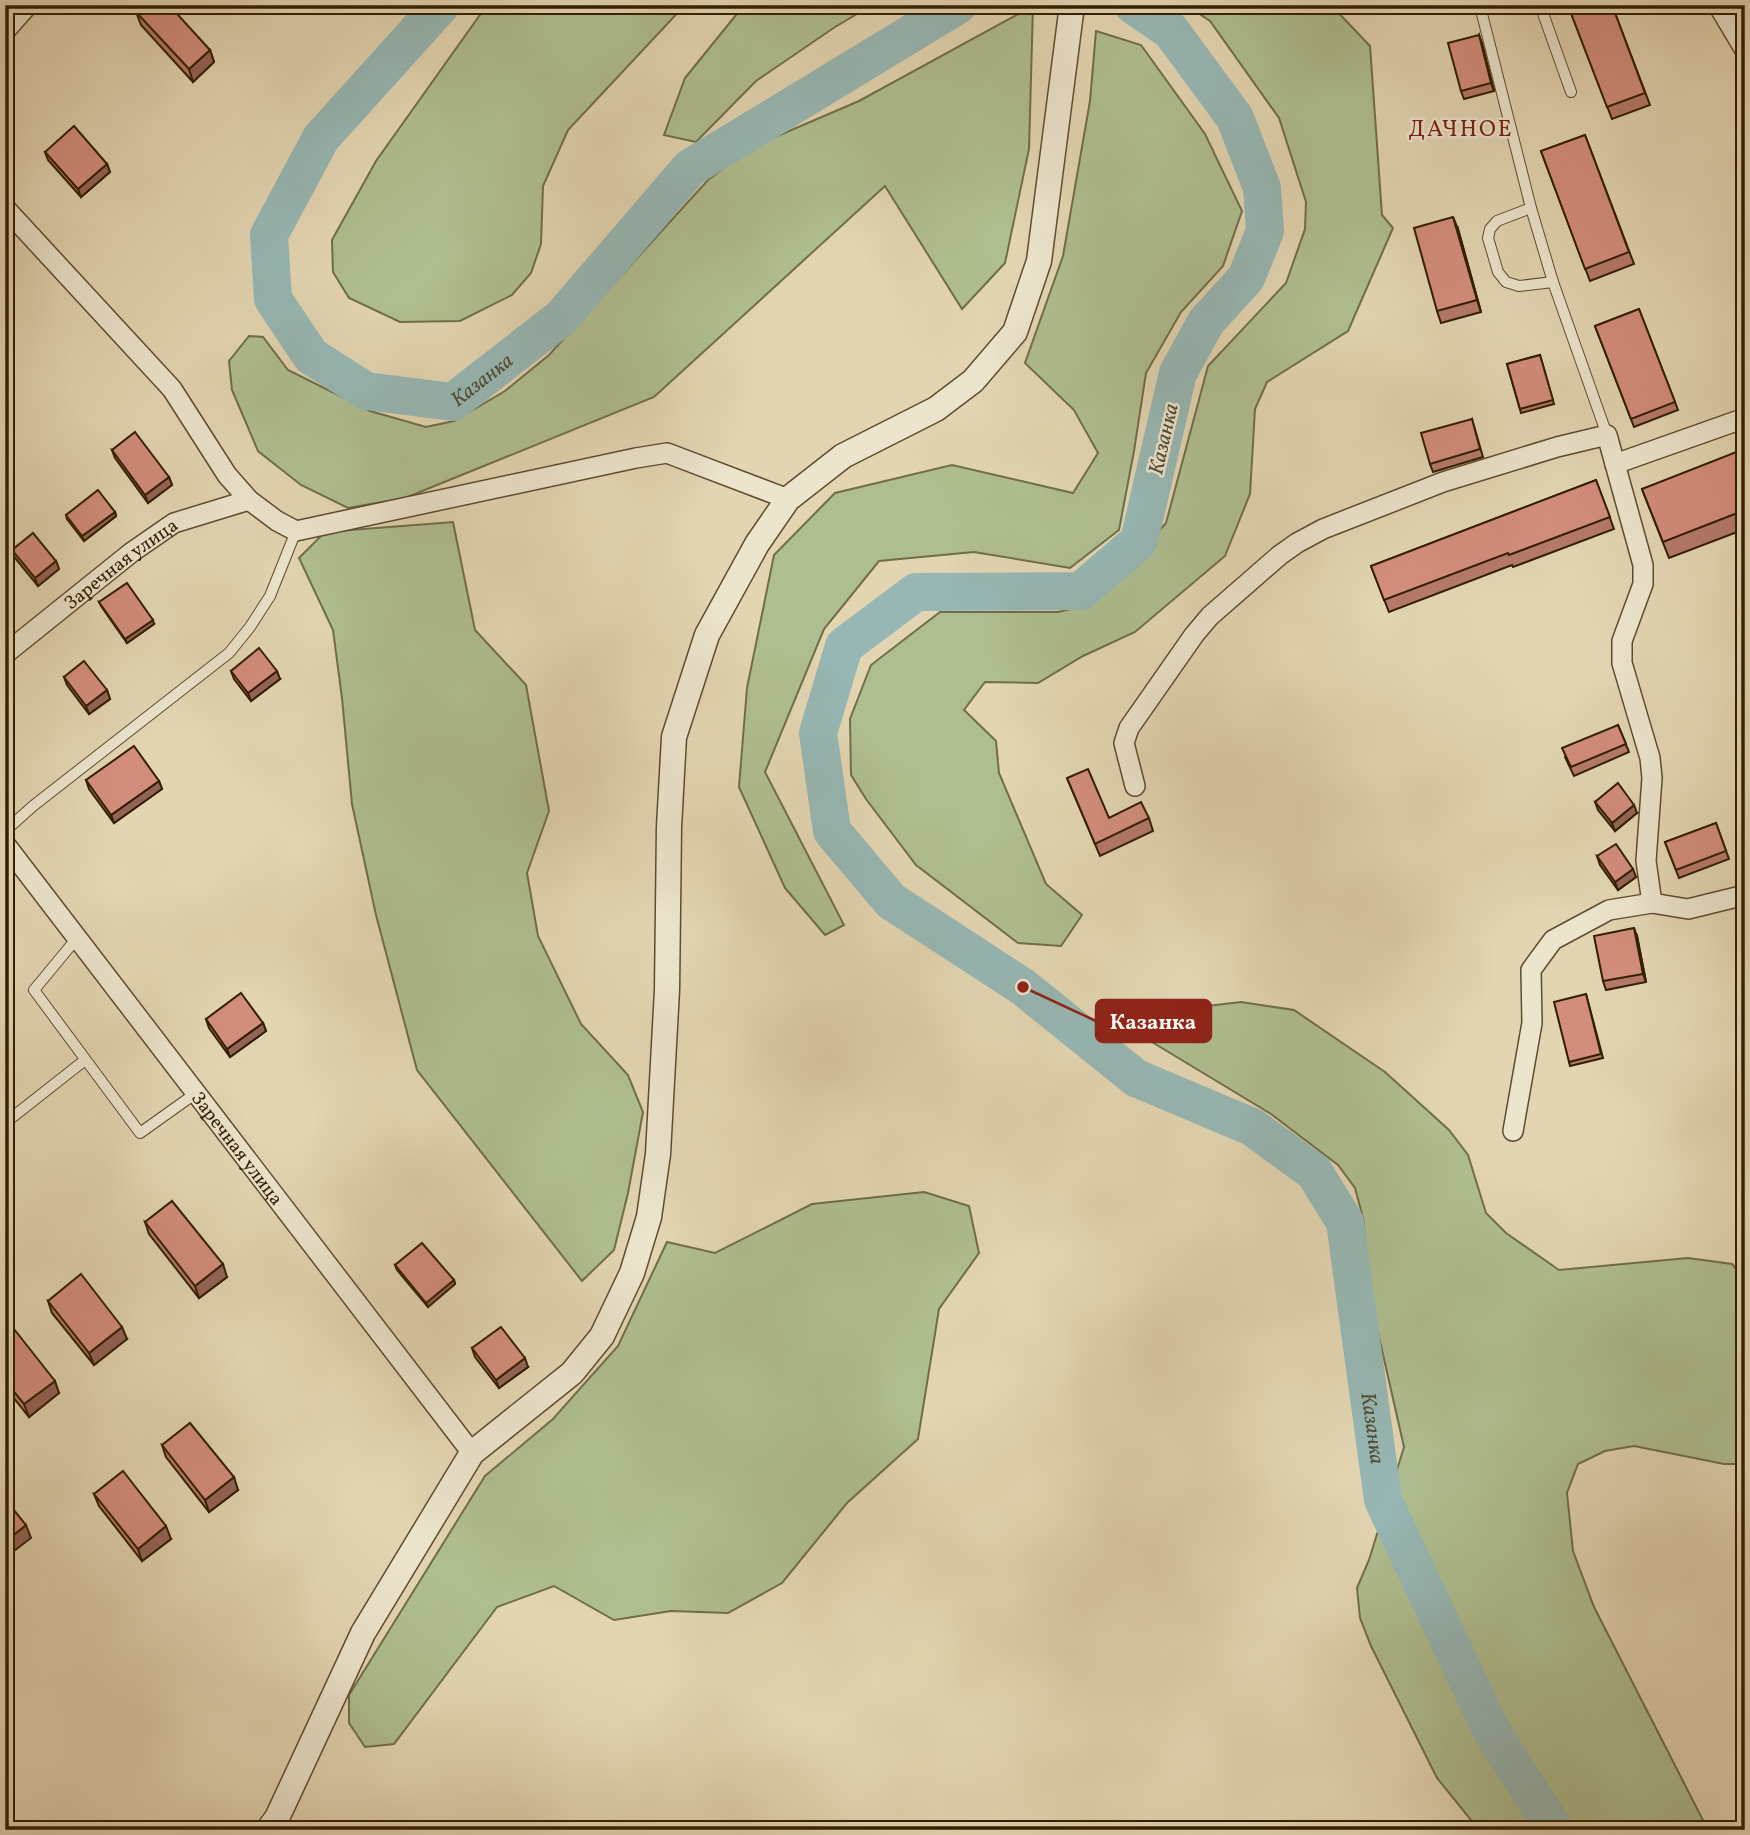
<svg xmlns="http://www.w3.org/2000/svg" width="1750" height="1835" font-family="Vollkorn,serif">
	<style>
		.green { fill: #afbe90; stroke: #706e49; stroke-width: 2 }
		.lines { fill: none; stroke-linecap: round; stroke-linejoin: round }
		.river { stroke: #97b7b4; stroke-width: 38 }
		.service-casing { stroke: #5e4c2e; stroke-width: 12 }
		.minor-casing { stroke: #5e4c2e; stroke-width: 22 }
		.tertiary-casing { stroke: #5e4c2e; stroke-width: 27 }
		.service { stroke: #ede4cd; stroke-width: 10 }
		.minor { stroke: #ede4cd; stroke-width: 19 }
		.tertiary { stroke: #ede4cd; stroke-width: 24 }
		.wall { fill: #b5796b; stroke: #321e02; stroke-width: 2 }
		.shaded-wall { fill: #946357; stroke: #321e02; stroke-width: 2 }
		.building { fill: #d38d7c; stroke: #321e02; stroke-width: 2 }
		.labels { text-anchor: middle; stroke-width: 5; stroke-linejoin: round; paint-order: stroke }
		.street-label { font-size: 19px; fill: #321e02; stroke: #ede4cd }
		.water-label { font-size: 21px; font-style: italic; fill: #504c37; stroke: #ede4cd }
		.quarter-label { font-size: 23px; letter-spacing: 2px; fill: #7a1f14; stroke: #ede4cd }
		.leader { fill: none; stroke: #8f2418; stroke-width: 2.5 }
		.callout-dot { fill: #8f2418; stroke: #ede4cd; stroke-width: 2.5 }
		.callout { fill: #8f2418; stroke: #8f2418; stroke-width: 2.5 }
		.callout-label { font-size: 21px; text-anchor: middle; font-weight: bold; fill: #fff }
	</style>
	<rect width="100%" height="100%" fill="#e3d5b2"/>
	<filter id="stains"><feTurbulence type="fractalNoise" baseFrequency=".00286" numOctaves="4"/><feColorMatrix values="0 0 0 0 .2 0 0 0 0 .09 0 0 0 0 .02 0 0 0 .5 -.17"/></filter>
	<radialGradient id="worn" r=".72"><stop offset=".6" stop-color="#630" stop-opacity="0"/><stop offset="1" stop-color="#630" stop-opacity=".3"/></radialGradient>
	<g class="green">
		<polygon points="487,5 685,5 568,130 543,186 541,244 531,273 512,295 460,321 400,322 349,298 333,272 332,240 376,161"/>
		<polygon points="744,5 872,5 835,27 756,81 696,142 664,135 685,78"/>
		<polygon points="1186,5 1331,5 1370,46 1382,215 1393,228 1348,331 1267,382 1255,409 1250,494 1225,556 1135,632 1083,656 1038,683 985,682 964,710 996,741 999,773 1046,884 1082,915 1061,946 1018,943 916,865 866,799 851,775 850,719 871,665 940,612 1058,612 1087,605 1110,587 1166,523 1208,366 1286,283 1305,229 1306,202 1279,118 1210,21"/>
		<polygon points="1033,6 1029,149 1005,263 962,309 885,186 654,397 405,498 348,508 301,485 258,451 232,390 229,361 249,336 263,337 288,370 370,411 426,427 454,421 505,391 549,355 708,180 754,146 859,101"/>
		<polygon points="1096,31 1141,45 1205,134 1242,211 1223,266 1181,312 1146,373 1134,451 1119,530 1070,568 974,552 879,561 824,629 765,772 844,925 825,935 785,888 739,787 747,688 774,555 835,493 952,465 1073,493 1098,453 1074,410 1025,363 1063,256 1090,101"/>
		<polygon points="453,522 475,630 526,685 549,811 527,873 538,936 581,1024 628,1075 643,1112 628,1193 614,1250 582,1281 417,1070 376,915 352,804 342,698 333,630 299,558 325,532"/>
		<polygon points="1241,1002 1294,1010 1385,1072 1449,1130 1468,1155 1486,1213 1506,1233 1559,1270 1688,1258 1732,1264 1745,1279 1745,1464 1724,1464 1634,1446 1605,1451 1578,1464 1567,1493 1573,1551 1594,1607 1708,1830 1479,1830 1437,1778 1371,1646 1360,1618 1357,1588 1369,1560 1404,1447 1372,1306 1363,1218 1355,1188 1338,1165 1271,1114 1142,1036 1140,1008 1166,1003 1207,1006"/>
		<polygon points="924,1192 969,1206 979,1253 939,1309 918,1439 847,1503 782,1583 728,1613 671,1611 614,1620 554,1586 497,1607 394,1744 365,1747 349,1723 349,1695 485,1476 553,1419 618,1346 667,1242 715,1253 812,1204"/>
	</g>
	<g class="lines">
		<g class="river">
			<path id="s1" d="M441 5 321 138 269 235 273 299 311 356 366 391 453 402 562 317 690 168 958 5"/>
			<path id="s2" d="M1133 5 1171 31 1235 118 1262 188 1265 231 1246 278 1206 322 1178 373 1139 541 1081 591 916 592 844 646 818 733 832 831 891 901 1023 987 1136 1078 1252 1127 1314 1172 1345 1222 1383 1500 1492 1732 1555 1830"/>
		</g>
		<g class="service-casing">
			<g id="service">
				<polyline points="1492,5 1481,10 1531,208 1553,282 1607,435"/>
				<polyline points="1540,5 1571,92"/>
				<polyline points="1531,208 1497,221 1490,229 1488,238 1498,272 1506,282 1519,286 1553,282"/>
				<polyline points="5,831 33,806 229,653 250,627 270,596 296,531"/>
				<polyline points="77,938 34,990 140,1133 196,1093"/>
				<polyline points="5,1123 85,1060"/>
			</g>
		</g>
		<g class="minor-casing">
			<g id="minor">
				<polyline points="1718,5 1745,50"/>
				<polyline points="5,31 28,5"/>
				<polyline points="5,208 172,389 227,475 249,500 277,521 296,531 636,458 667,453 788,499"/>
				<polyline points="1615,464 1745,418"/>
				<path id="s3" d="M5 654 132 552 174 523 249 500"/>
				<polyline points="1135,786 1124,743 1129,728 1194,635 1210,616 1280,555 1297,543 1323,529 1443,482 1557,447 1607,435 1643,565 1643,584 1622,641 1622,663 1650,758 1652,778 1646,861 1652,903"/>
				<path id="s4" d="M5 844 472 1453"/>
				<polyline points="1513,1131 1532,1023 1531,970 1553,940 1609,910 1652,903 1688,909 1745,895"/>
			</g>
		</g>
		<g class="tertiary-casing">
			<polyline id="tertiary" points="268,1830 277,1818 363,1633 472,1453 572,1373 602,1336 632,1273 649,1217 658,1154 667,990 669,827 674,737 707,635 757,544 788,499 843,456 936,409 973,381 1015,332 1039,261 1072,5"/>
		</g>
		<use href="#service" class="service"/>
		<use href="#minor" class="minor"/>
		<use href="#tertiary" class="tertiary"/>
	</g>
	<g class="wall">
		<polygon points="1423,5 1439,5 1425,9"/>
		<polygon points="1612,5 1650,105 1612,119 1569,8"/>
		<polygon points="136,12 210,50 214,62 193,82 141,25"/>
		<polygon points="1479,35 1494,91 1464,99 1461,91"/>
		<polygon points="1585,135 1634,264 1590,281 1541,151"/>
		<polygon points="45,152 107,164 110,172 81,197 48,160"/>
		<polygon points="1458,229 1481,312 1441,323 1437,311"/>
		<polygon points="1639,309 1678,410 1634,427 1595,326"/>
		<polygon points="1540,355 1554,404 1521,413 1507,364"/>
		<polygon points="1472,419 1483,457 1433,472 1430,464"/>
		<polygon points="112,450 169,477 172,485 148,503 115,458"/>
		<polygon points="1745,451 1745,529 1669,558 1642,489"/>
		<polygon points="1596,480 1614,529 1513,567 1512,565 1389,612 1371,566"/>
		<polygon points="115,512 116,516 84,541 67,519 66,515"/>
		<polygon points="12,550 56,561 59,569 38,586 15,558"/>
		<polygon points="99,602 154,624 127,643 101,606"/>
		<polygon points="231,671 280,679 251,701 234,679"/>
		<polygon points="64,677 107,690 110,699 89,714 67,685"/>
		<polygon points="1618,725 1629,752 1574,776 1565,757"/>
		<polygon points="1067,778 1109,818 1149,818 1153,831 1100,856"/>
		<polygon points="86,780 159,781 162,789 114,823 89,789"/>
		<polygon points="1595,802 1637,813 1615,831 1598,810"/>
		<polygon points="1716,823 1729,859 1679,878 1665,842"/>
		<polygon points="1597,856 1636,877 1618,890 1600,865"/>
		<polygon points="1637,936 1646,982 1606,990 1603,981"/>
		<polygon points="1586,994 1603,1058 1570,1066 1569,1062"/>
		<polygon points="206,1019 263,1023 266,1031 230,1057 209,1028"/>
		<polygon points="145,1222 227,1277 199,1298 149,1234"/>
		<polygon points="395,1265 454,1280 455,1284 428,1307 397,1270"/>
		<polygon points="48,1301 127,1339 94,1365 52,1313"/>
		<polygon points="5,1336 59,1393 29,1417 5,1387"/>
		<polygon points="472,1348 528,1367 499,1388 475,1357"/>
		<polygon points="162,1445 238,1490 209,1512 166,1457"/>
		<polygon points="94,1494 171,1539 142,1561 99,1506"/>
	</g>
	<g class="shaded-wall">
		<polygon points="1479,35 1482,43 1494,91 1491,83"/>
		<polygon points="210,50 214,62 193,82 189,69"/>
		<polygon points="107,164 110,172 81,197 78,189"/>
		<polygon points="1453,217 1458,229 1481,312 1477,300"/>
		<polygon points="169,477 172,485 148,503 145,495"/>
		<polygon points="115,512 116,516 84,541 82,536"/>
		<polygon points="56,561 59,569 38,586 35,578"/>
		<polygon points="153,620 154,624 127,643 125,639"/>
		<polygon points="277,671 280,679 251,701 248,693"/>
		<polygon points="107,690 110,699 89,714 86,706"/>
		<polygon points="159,781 162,789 114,823 111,815"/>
		<polygon points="1634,805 1637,813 1615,831 1612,823"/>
		<polygon points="1633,869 1636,877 1618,890 1615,882"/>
		<polygon points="1634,928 1637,936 1646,982 1643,974"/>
		<polygon points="263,1023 266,1031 230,1057 227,1049"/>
		<polygon points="223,1264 227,1277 199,1298 195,1286"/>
		<polygon points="454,1280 455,1284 428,1307 426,1303"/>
		<polygon points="122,1327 127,1339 94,1365 89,1353"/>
		<polygon points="525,1358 528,1367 499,1388 496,1380"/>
		<polygon points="55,1381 59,1393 29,1417 24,1404"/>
		<polygon points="234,1477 238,1490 209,1512 205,1500"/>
		<polygon points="26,1525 31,1538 6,1557 5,1542"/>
		<polygon points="166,1526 171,1539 142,1561 138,1549"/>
	</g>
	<g class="building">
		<polygon points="144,5 169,5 210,50 189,69 136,12"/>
		<polygon points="1576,5 1612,5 1645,93 1607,107 1569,8"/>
		<polygon points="1479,35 1491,83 1461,91 1448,43"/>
		<polygon points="74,126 107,164 78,189 45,152"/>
		<polygon points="1585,135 1629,252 1585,269 1541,151"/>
		<polygon points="1453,217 1477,300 1437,311 1414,228"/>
		<polygon points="1639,309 1675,402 1631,419 1595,326"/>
		<polygon points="1540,355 1553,400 1520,409 1507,364"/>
		<polygon points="1472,419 1480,449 1430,464 1421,433"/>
		<polygon points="135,432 169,477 145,495 112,450"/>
		<polygon points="1744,449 1745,510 1663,542 1642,489"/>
		<polygon points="1596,480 1610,517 1509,555 1508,553 1384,600 1371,566"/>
		<polygon points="98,490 115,512 82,536 66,515"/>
		<polygon points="33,533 56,561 35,578 12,550"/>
		<polygon points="127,583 153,620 125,639 99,602"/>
		<polygon points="259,648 277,671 248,693 231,671"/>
		<polygon points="84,661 107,690 86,706 64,677"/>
		<polygon points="1618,725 1626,744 1571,767 1562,748"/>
		<polygon points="134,746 159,781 111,815 86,780"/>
		<polygon points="1088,769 1109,818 1141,802 1149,818 1095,844 1067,778"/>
		<polygon points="1618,783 1634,805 1612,823 1595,802"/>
		<polygon points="1716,823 1726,851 1676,870 1665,842"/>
		<polygon points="1616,844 1633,869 1615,882 1597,856"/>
		<polygon points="1634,928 1643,974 1603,981 1594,936"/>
		<polygon points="241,993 263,1023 227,1049 206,1019"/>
		<polygon points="1586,994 1601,1054 1569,1062 1554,1002"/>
		<polygon points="172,1201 223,1264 195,1286 145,1222"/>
		<polygon points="422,1243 454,1280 426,1303 395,1265"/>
		<polygon points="81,1274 122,1327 89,1353 48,1301"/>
		<polygon points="501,1327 525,1358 496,1380 472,1348"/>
		<polygon points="14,1329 55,1381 24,1404 5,1381 5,1336"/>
		<polygon points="190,1423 234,1477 205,1500 162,1445"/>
		<polygon points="123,1471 166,1526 138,1549 94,1494"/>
		<polygon points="5,1499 26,1525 5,1542"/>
	</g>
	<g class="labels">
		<g class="street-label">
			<text dy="7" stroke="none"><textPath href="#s3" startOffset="147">Заречная улица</textPath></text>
			<text dy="7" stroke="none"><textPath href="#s4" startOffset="383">Заречная улица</textPath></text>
		</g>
		<g class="water-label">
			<text dy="7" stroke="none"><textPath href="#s1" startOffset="611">Казанка</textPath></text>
			<text transform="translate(1163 439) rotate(-77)" y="7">Казанка</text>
			<text dy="7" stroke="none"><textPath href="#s2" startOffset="1998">Казанка</textPath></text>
		</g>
		<g class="quarter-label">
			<text x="1461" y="136">ДАЧНОЕ</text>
		</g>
	</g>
	<path class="leader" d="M1023 987L1096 1021"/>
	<circle class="callout-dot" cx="1023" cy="987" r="7"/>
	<rect class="callout" x="1096" y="1000" width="115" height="42" rx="7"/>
	<g class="callout-label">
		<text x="1153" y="1029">Казанка</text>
	</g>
	<rect width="1750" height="1835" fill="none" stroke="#e3d5b2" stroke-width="28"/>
	<rect x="7" y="7" width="1736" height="1821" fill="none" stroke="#321e02" stroke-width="3.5"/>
	<rect x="14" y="14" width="1722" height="1807" fill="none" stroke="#321e02" stroke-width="2"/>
	<rect width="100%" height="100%" filter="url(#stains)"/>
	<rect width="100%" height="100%" fill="url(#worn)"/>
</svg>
